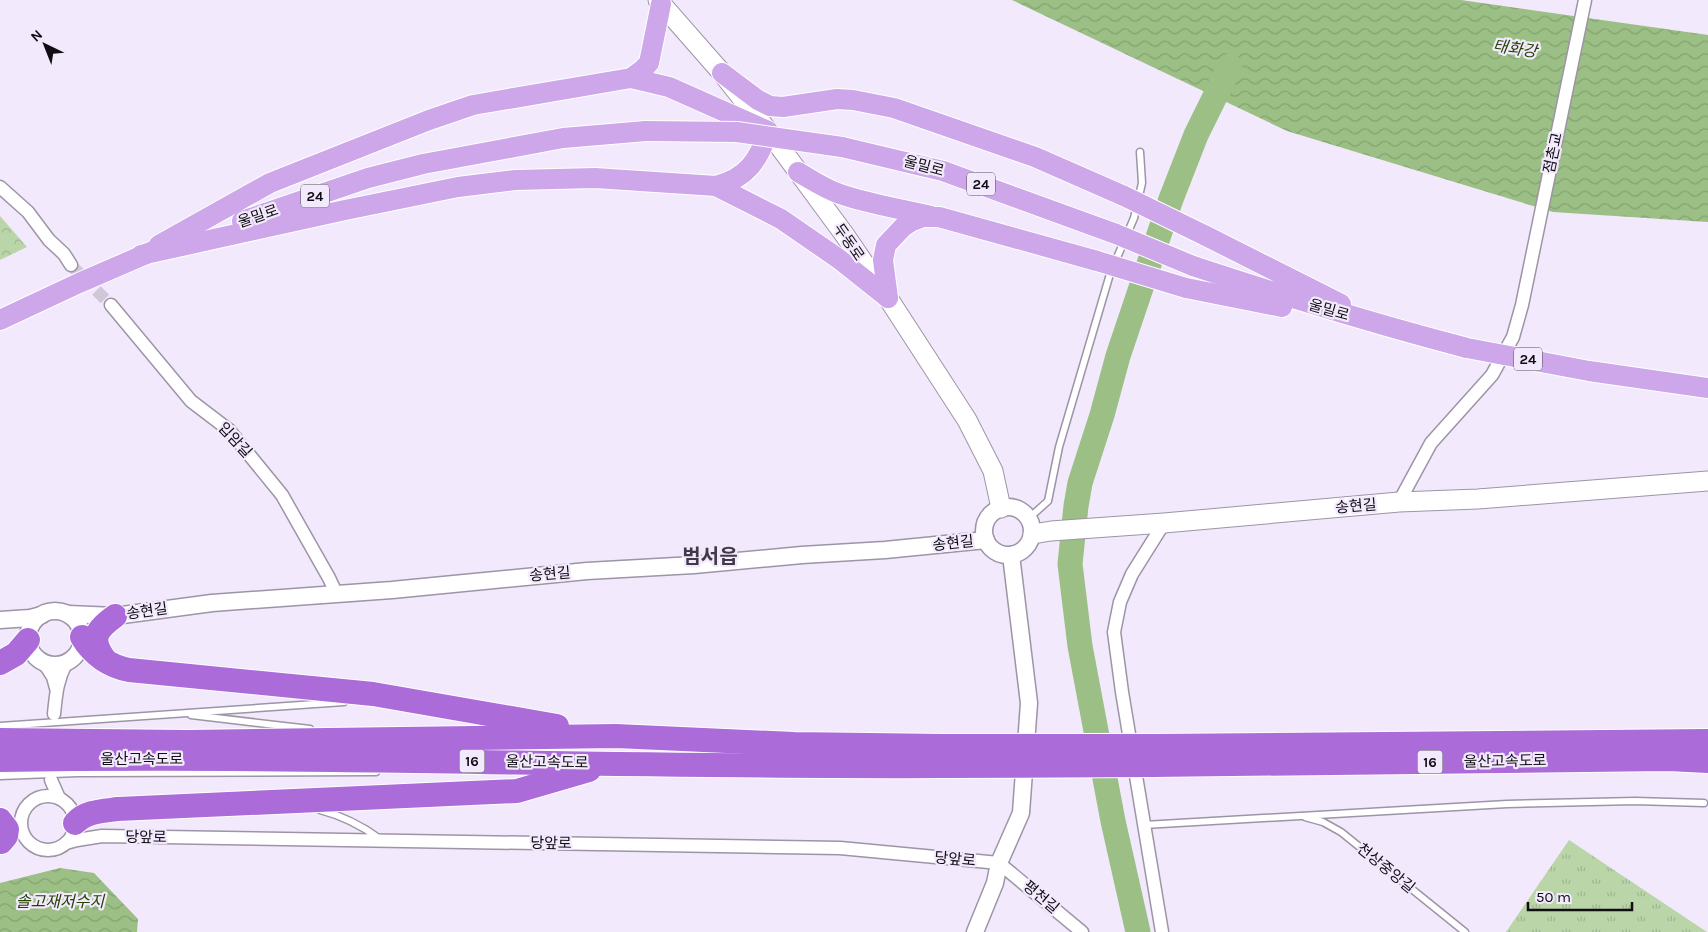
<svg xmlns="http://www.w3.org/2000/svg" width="1708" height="932" font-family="Karla,'Noto Sans KR',sans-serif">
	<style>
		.forest { fill: url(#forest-crowns) }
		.park { fill: url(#park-tufts) }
		.water { fill: url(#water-waves) }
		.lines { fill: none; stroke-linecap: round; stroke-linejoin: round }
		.river { stroke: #9bbf84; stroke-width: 25 }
		.minor-tunnel { stroke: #d0c8d9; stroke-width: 12; stroke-dasharray: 12 6; stroke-linecap: butt }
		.service-casing { stroke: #9d94a6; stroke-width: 9 }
		.minor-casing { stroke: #9d94a6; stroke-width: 15 }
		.tertiary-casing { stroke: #9d94a6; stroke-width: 19 }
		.secondary-casing { stroke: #9d94a6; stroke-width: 21 }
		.primary-casing { stroke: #fff; stroke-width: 22 }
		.motorway-casing { stroke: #fff; stroke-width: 26 }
		.service { stroke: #fff; stroke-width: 6 }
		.minor { stroke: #fff; stroke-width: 12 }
		.tertiary { stroke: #fff; stroke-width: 16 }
		.secondary { stroke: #fff; stroke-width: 19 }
		.primary { stroke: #cda7e9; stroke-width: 20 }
		.motorway { stroke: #ab6cda; stroke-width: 24 }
		.primary-bridge-casing { stroke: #fff; stroke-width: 22; stroke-linecap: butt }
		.motorway-bridge-casing { stroke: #fff; stroke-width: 26; stroke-linecap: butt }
		.primary-bridge { stroke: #cda7e9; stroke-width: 20 }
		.motorway-bridge { stroke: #ab6cda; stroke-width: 24 }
		.labels { text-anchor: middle; stroke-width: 4.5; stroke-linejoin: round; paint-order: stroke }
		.shield { fill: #f2e9fc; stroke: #544f59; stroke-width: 1 }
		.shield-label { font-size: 14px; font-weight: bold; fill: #100d13 }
		.street-label { font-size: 15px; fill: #100d13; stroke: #f2e9fc }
		.water-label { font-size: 16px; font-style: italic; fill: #234302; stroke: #f2e9fc }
		.district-label { font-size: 20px; font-weight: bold; fill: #423a49; stroke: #f2e9fc }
	</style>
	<defs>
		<pattern id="forest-crowns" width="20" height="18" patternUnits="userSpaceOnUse" patternTransform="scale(1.25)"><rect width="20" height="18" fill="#bad6a9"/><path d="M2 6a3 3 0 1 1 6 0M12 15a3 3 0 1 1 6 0" fill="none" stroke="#9fb691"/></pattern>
		<pattern id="park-tufts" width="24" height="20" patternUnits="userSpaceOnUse" patternTransform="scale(1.25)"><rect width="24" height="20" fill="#bad6a9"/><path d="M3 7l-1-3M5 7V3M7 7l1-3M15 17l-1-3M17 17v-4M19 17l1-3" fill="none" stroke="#9fb691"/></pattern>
		<pattern id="water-waves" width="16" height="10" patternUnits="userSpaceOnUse" patternTransform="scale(1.25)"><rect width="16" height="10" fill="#9bbf84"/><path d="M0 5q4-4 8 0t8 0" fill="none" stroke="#84a371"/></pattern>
	</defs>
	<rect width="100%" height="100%" fill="#f2e9fc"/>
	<polygon class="forest" points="0,216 27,247 0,260"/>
	<polygon class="park" points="1569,840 1707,932 1506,932"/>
	<g class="water">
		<polygon points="1012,0 1461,0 1708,35 1708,222 1553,212 1287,131"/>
		<polygon points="60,868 94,873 138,919 137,932 0,932 0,883"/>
	</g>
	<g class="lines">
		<polyline class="river" points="1138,932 1113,821 1080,646 1070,564 1076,506 1080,483 1102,415 1118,356 1171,199 1196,135 1230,66"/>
		<polyline class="minor-tunnel" points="71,265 112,306"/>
		<g class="service-casing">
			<g id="service">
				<polyline points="1029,518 1048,501 1059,447 1110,274 1134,218 1142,183 1140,152"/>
				<polyline points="191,715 310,729"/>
				<polyline points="0,726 344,702"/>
				<polyline points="0,776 78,773 376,772"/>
				<path d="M320 810C343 816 361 825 380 839"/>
				<polyline points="1305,817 1323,822 1341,832 1465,932"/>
				<polyline points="1144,825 1507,804 1635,801 1704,803"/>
			</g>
		</g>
		<g class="minor-casing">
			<g id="minor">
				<polyline points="0,187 28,212 49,240 64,254 71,265"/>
				<polyline points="111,305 191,401 229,430 282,495 329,578 336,593"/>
				<polyline points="1399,502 1431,443 1492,375 1513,337 1522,305 1585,0"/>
				<polyline points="44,663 53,677 56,688"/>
				<path d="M54 714C56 694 57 681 66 663"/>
				<polyline points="51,780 59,798"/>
				<circle cx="48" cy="823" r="27"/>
				<polyline points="66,843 77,840 102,836 840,848 999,863 1082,932"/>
				<polyline points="1162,932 1122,692 1114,632 1120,602 1132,574 1164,523"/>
			</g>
		</g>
		<g class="tertiary-casing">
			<g id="tertiary">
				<circle cx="1008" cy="531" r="24"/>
				<circle cx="55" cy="638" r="27"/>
				<polyline points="68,614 115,616 212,603 392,590 587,571 694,565 802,555 885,550 986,540"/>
				<polyline points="0,620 30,618 42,615"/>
				<polyline points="975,932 995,883 999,863 1021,813 1029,703 1011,555"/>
			</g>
		</g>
		<g class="secondary-casing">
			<g id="secondary">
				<polyline points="658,0 722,73 768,131 844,234 888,298 967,420 993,471 1001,508"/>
				<polyline points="1033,534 1051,531 1164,523 1399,502 1478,499 1708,481"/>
			</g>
		</g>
		<g class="primary-casing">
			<g id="primary">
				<polyline points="722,73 758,100 770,106 783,107 837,99 853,100 894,108 1035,157 1124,196"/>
				<polyline points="842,147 943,171 1116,234"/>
				<path d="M798 172C812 180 825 189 840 194 869 204 901 209 931 216"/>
				<polyline points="716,186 781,219 839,259 888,298"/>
				<polyline points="242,221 368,178 423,164 563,138 646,131"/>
				<polyline points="1204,235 1341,304"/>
				<polyline points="159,245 270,183 429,120 473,105 631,78 642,70 649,63 661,4"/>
				<path d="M141 255 345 210 458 187 515 180 595 178 716 186C747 178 759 160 768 131L669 87 631 78"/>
				<path d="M1193 266C1284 296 1374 324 1467 348"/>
				<polyline points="1186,288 1282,307"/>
				<polyline points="888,298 883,260 886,245 903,227 912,221 923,217 939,217 1097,261"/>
				<polyline points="0,320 79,283 153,251"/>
				<polyline points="1589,371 1708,388"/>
			</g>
		</g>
		<g class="motorway-casing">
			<g id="motorway">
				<path d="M82 637C93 655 109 666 129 670L373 694 557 726"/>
				<path d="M105 660C90 639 95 631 115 616"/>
				<polyline points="0,663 16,654 28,640"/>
				<polyline points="0,740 188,742 616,736 794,744 944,746"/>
				<polyline points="1153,746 1708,741"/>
				<path d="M0 760C315 755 630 768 944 766"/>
				<polyline points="1153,765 1668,759 1708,761"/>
				<polyline points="0,820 7,829 6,836 1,842"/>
				<path d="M75 823C86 811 103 811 118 809L517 791 589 770"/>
			</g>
		</g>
		<use href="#service" class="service"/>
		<use href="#minor" class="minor"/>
		<use href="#tertiary" class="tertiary"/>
		<use href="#secondary" class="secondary"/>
		<use href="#primary" class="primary"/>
		<use href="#motorway" class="motorway"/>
		<g class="primary-bridge-casing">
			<g id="primary-bridge">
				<polyline points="646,131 737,132 842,147"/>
				<polyline points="1124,196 1204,235"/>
				<polyline points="1116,234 1193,266"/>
				<polyline points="1097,261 1186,288"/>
				<polyline points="1467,348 1589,371"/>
			</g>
		</g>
		<g class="motorway-bridge-casing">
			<g id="motorway-bridge">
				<polyline points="944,746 1153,746"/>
				<polyline points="944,766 1153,765"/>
			</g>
		</g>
		<use href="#primary-bridge" class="primary-bridge"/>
		<use href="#motorway-bridge" class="motorway-bridge"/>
	</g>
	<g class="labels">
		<g class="shield">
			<rect x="967" y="172.5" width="28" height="23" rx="4"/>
			<rect x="301" y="184.5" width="28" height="23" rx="4"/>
			<rect x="1514" y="347.5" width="28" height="23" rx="4"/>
			<rect x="459.5" y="749.5" width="25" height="23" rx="4"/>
			<rect x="1417.5" y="750.5" width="25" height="23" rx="4"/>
		</g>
		<g class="shield-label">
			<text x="981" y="189">24</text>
			<text x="315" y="201">24</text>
			<text x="1528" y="364">24</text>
			<text x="472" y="766">16</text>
			<text x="1430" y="767">16</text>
		</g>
		<g class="street-label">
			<text transform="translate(1553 153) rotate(-78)" y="5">점촌교</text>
			<text transform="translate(924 166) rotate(15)" y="5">울밀로</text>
			<text transform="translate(258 216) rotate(-19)" y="5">울밀로</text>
			<text transform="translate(849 242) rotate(55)" y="5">두동로</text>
			<text transform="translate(1329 310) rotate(16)" y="5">울밀로</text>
			<text transform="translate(235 440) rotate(47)" y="5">입암길</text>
			<text transform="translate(1356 506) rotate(-5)" y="5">송현길</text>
			<text transform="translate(953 543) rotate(-6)" y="5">송현길</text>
			<text transform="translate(550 574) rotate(-5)" y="5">송현길</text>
			<text transform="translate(147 611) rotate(-8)" y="5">송현길</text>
			<text x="142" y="764">울산고속도로</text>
			<text transform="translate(1505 761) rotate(-1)" y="5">울산고속도로</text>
			<text transform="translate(547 762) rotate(1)" y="5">울산고속도로</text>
			<text transform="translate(146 837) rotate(1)" y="5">당앞로</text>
			<text transform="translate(551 843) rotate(1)" y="5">당앞로</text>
			<text transform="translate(955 859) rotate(5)" y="5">당앞로</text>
			<text transform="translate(1386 868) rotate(39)" y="5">천상중앙길</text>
			<text transform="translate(1041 897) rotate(40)" y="5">평천길</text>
		</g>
		<g class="water-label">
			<text transform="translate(1515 48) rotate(8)" y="6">태화강</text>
			<text x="60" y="907">솔고재저수지</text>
		</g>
		<g class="district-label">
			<text x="710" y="563">범서읍</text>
		</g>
	</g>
	<g transform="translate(45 45) rotate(317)" stroke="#f2e9fc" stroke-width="4" paint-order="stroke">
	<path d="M0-4L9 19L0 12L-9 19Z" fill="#100d13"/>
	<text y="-8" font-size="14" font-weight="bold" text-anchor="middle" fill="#100d13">N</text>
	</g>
	<path d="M1528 902v8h104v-8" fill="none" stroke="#100d13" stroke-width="2.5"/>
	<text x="1536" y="902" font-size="15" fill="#100d13" stroke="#f2e9fc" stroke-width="4" paint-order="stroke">50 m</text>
</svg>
